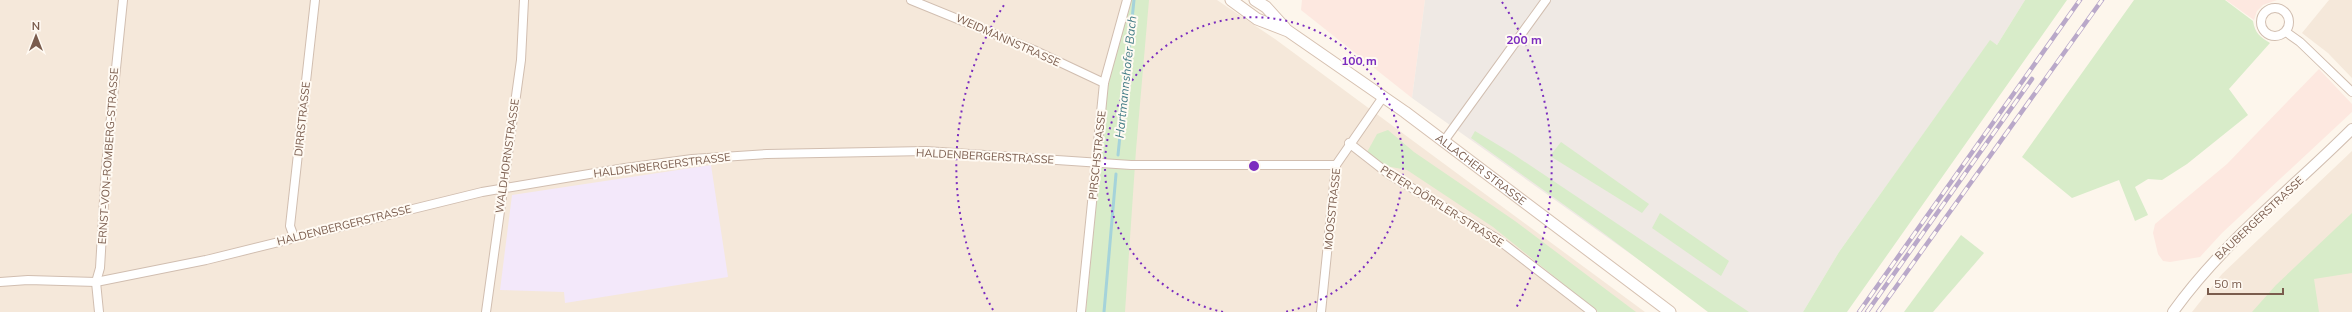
<svg xmlns="http://www.w3.org/2000/svg" width="2352" height="312" font-family="Mulish,sans-serif">
	<style>
		.residential { fill: #f5e8da }
		.commercial { fill: #fde8e0 }
		.industrial { fill: #efe9e4 }
		.education { fill: #f3e8fa }
		.green { fill: #d8ecc9 }
		.lines { fill: none; stroke-linecap: round; stroke-linejoin: round }
		.stream { stroke: #a5d3da; stroke-width: 3 }
		.minor-casing { stroke: #d1beb0; stroke-width: 10 }
		.tertiary-casing { stroke: #d1beb0; stroke-width: 12 }
		.secondary-casing { stroke: #d6c0b0; stroke-width: 13 }
		.minor { stroke: #fff; stroke-width: 8 }
		.tertiary { stroke: #fff; stroke-width: 10 }
		.secondary { stroke: #fff; stroke-width: 11 }
		.rail-casing { stroke: #b9a8c9; stroke-width: 4.5 }
		.rail { stroke: #fffaf3; stroke-width: 3; stroke-dasharray: 9; stroke-linecap: butt }
		.ring { fill: none; stroke: #7b2cbf; stroke-width: 2; stroke-dasharray: 2 4 }
		.labels { text-anchor: middle; stroke-width: 4; stroke-linejoin: round; paint-order: stroke }
		.street-label { font-size: 11px; fill: #7a5c4d; stroke: #fffaf3 }
		.water-label { font-size: 12px; font-style: italic; fill: #437c86; stroke: #fffaf3 }
		.centre { fill: #7b2cbf; stroke: #fffaf3; stroke-width: 2 }
		.ring-label { font-size: 12px; text-anchor: middle; font-weight: bold; fill: #7b2cbf; stroke: #fffaf3; stroke-width: 4; stroke-linejoin: round; paint-order: stroke }
	</style>
	<rect width="100%" height="100%" fill="#fdf6ec"/>
	<g class="residential">
		<polygon points="0,0 1217,0 1275,39 1645,312 0,312"/>
		<polygon points="2329,0 2352,0 2352,78 2328,53 2302,33"/>
		<polygon points="2352,151 2352,312 2192,312 2222,274"/>
	</g>
	<g class="commercial">
		<polygon points="1302,0 1425,0 1412,98 1301,10"/>
		<polygon points="2226,0 2277,0 2263,5 2257,11 2254,20"/>
		<polygon points="2319,69 2352,104 2352,112 2222,233 2200,257 2170,262 2163,261 2158,254 2153,233 2155,224 2227,164"/>
	</g>
	<polygon class="industrial" points="1425,0 2025,0 1997,45 1990,41 1839,252 1803,312 1712,312 1412,98"/>
	<polygon class="education" points="711,165 728,277 565,303 564,292 500,290 512,195"/>
	<g class="green">
		<polygon points="1131,0 1149,0 1136,150 1125,312 1086,312 1107,83"/>
		<polygon points="2025,0 2067,0 1847,312 1803,312 1839,252 1990,40 1997,45"/>
		<path d="M2134 0H2225L2253 21C2255 33 2260 37 2270 43L2229 89 2248 115 2187 164 2162 180 2148 179 2135 187 2148 215 2135 221 2119 180 2072 198 2022 157Z"/>
		<polygon points="1388,130 1414,152 1515,221 1636,312 1598,312 1493,227 1407,170 1386,166 1366,154 1377,134"/>
		<polygon points="1475,131 1513,154 1749,312 1708,312 1602,232 1471,138"/>
		<polygon points="1561,142 1649,204 1642,213 1550,156"/>
		<polygon points="1660,213 1729,261 1721,276 1652,228"/>
		<polygon points="2352,213 2352,273 2314,279 2319,312 2252,312 2276,285"/>
		<polygon points="1961,235 1984,253 1933,312 1904,312"/>
	</g>
	<g class="lines">
		<g class="stream">
			<polyline points="1118,155 1134,0"/>
			<polyline points="1104,312 1116,174"/>
		</g>
		<g class="minor-casing">
			<g id="minor">
				<polyline points="911,0 1036,51 1104,83"/>
				<circle cx="2275" cy="22" r="14"/>
				<polyline points="2286,32 2300,42 2352,92"/>
				<polyline points="1444,141 1546,0"/>
				<polyline points="1349,143 1390,175 1496,238 1592,312"/>
				<polyline points="294,237 290,226 315,0"/>
				<polyline points="0,282 28,280 96,282 206,260 482,192 625,168 692,159 767,154 926,151 1131,165 1336,165"/>
				<polyline points="99,312 96,282 100,268 106,166 123,0"/>
				<polyline points="486,312 521,60 524,0"/>
				<polyline points="1081,312 1104,83 1127,0"/>
				<polyline points="1321,312 1336,165 1383,97"/>
			</g>
		</g>
		<g class="tertiary-casing">
			<path id="tertiary" d="M2173 312C2223 242 2292 189 2352 129"/>
		</g>
		<g class="secondary-casing">
			<g id="secondary">
				<path id="s1" d="M1231 0 1257 19 1288 31 1405 112 1670 312"/>
				<polyline points="1255,0 1266,7 1285,28"/>
			</g>
		</g>
		<use href="#minor" class="minor"/>
		<use href="#tertiary" class="tertiary"/>
		<use href="#secondary" class="secondary"/>
		<g class="rail-casing">
			<g id="rail">
				<polyline points="1859,312 2080,0"/>
				<polyline points="1867,312 2032,79"/>
				<polyline points="1878,312 2102,0"/>
			</g>
		</g>
		<use href="#rail" class="rail"/>
	</g>
	<g class="ring">
		<path d="M1223 312A149 149 0 1 1 1285 312"/>
		<path d="M993 310A298 298 0 0 1 1006 2M1502 2A298 298 0 0 1 1515 310"/>
	</g>
	<g class="labels">
		<g class="street-label">
			<text transform="translate(1008 40) rotate(24)" y="4">WEIDMANNSTRASSE</text>
			<text transform="translate(302 119) rotate(-84)" y="4">DIRRSTRASSE</text>
			<text transform="translate(1097 155) rotate(-84)" y="4">PIRSCHSTRASSE</text>
			<text transform="translate(108 156) rotate(-86)" y="4">ERNST-VON-ROMBERG-STRASSE</text>
			<text transform="translate(507 156) rotate(-82)" y="4">WALDHORNSTRASSE</text>
			<text transform="translate(985 156) rotate(3)" y="4">HALDENBERGERSTRASSE</text>
			<text transform="translate(662 165) rotate(-7)" y="4">HALDENBERGERSTRASSE</text>
			<text dy="4" stroke="none"><textPath href="#s1" startOffset="303">ALLACHER STRASSE</textPath></text>
			<text transform="translate(1442 206) rotate(32)" y="4">PETER-DÖRFLER-STRASSE</text>
			<text transform="translate(1332 209) rotate(-84)" y="4">MOOSSTRASSE</text>
			<text transform="translate(2259 218) rotate(-43)" y="4">BAUBERGERSTRASSE</text>
			<text transform="translate(344 225) rotate(-14)" y="4">HALDENBERGERSTRASSE</text>
		</g>
		<g class="water-label">
			<text transform="translate(1126 77) rotate(-84)" y="4">Hartmannshofer Bach</text>
		</g>
	</g>
	<circle cx="1254" cy="166" r="6" class="centre"/>
	<g class="ring-label">
		<text x="1524" y="44">200 m</text>
		<text x="1359" y="65">100 m</text>
	</g>
	<g transform="translate(36 36)" stroke="#fffaf3" stroke-width="3" paint-order="stroke">
	<path d="M0-3L7 15L0 10L-7 15Z" fill="#7a5c4d"/>
	<text y="-6" font-size="11" font-weight="bold" text-anchor="middle" fill="#7a5c4d">N</text>
	</g>
	<path d="M2208 288v6h75v-6" fill="none" stroke="#7a5c4d" stroke-width="2"/>
	<text x="2214" y="288" font-size="12" fill="#7a5c4d" stroke="#fffaf3" stroke-width="3" paint-order="stroke">50 m</text>
</svg>
